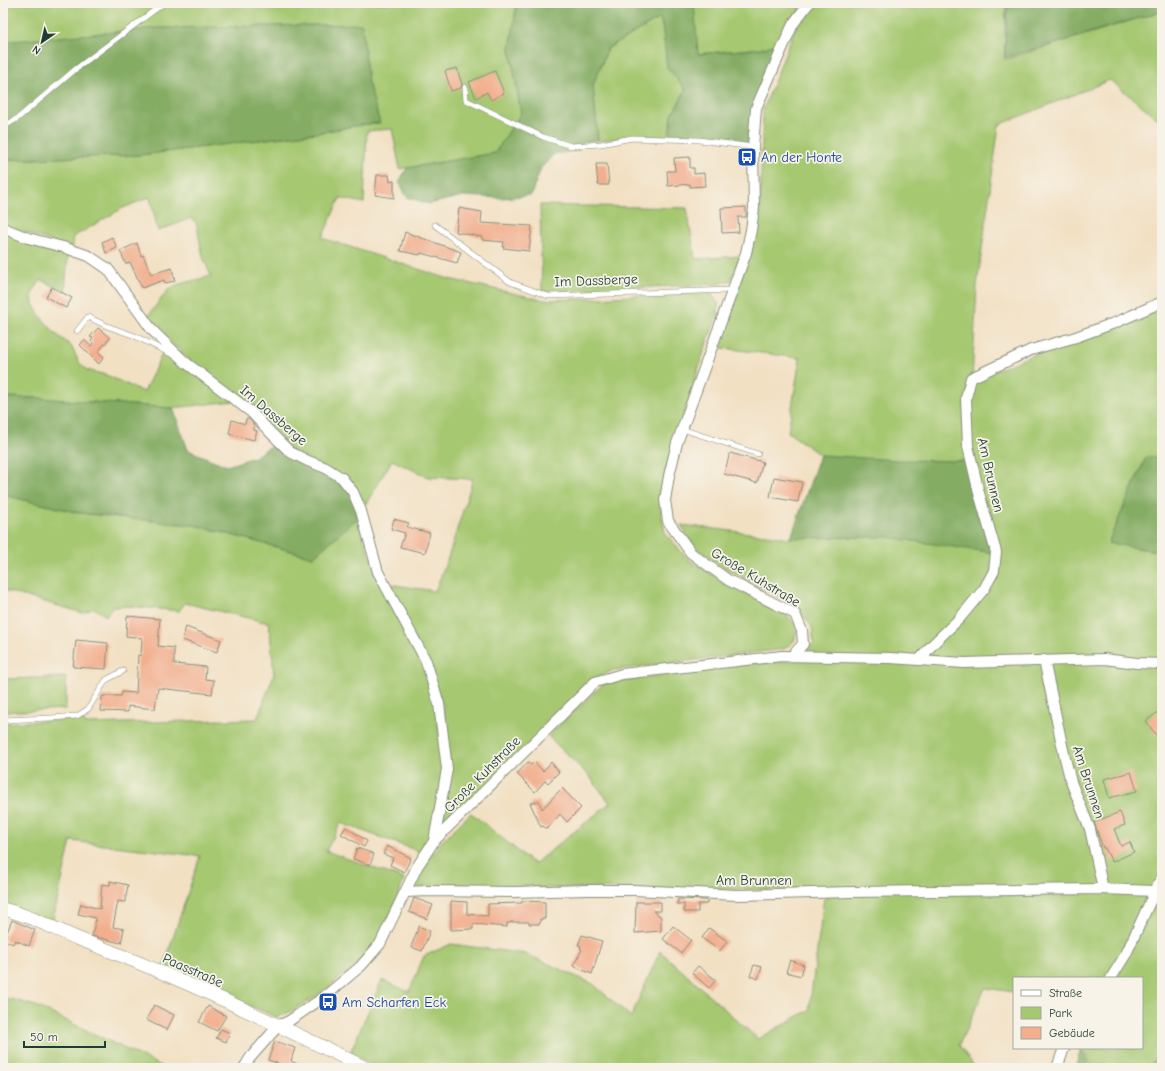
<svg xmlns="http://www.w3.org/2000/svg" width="1165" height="1071" font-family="'Comic Neue',sans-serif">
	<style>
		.green { fill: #a6c871; stroke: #628252 }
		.forest { fill: #84ac63; stroke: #52744c }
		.building { fill: #f2ae8d }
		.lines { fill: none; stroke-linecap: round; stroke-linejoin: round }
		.service-casing { stroke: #888e7c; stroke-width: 6 }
		.minor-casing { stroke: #888e7c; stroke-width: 12 }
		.tertiary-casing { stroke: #888e7c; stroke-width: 14 }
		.service { stroke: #fff; stroke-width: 5 }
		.minor { stroke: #fff; stroke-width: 10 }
		.tertiary { stroke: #fff; stroke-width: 13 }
		.labels { text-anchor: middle; stroke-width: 3.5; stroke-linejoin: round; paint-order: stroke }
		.transit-label { font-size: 14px; fill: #164399; stroke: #f7f3e8; text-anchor: start }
		.street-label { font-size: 14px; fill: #1f3d34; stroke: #f7f3e8 }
	</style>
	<rect width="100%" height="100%" fill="#f7f3e8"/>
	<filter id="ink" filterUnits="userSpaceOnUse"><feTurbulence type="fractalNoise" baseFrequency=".025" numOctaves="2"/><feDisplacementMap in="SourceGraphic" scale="8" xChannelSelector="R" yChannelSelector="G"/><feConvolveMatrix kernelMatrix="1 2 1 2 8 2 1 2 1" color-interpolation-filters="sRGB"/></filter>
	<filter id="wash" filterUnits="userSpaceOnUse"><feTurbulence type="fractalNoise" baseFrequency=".012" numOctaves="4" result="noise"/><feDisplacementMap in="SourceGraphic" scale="16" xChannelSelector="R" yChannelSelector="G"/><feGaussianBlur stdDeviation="0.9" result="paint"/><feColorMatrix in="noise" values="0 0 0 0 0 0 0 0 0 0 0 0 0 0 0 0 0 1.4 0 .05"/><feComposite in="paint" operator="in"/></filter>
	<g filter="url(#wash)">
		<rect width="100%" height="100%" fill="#f2e0c3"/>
		<g class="green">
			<polygon points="3,3 517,3 510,49 521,113 495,153 400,169 392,129 367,131 364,203 340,198 322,238 449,279 544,300 580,299 698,292 711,294 718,303 718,314 707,342 666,469 660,506 665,533 688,559 725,583 784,612 794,623 797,630 794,641 784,649 614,670 597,677 445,825 441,823 446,798 443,705 389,584 435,591 448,558 473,479 428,477 392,460 366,504 348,480 291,450 254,410 237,395 189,360 155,327 147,317 169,289 176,285 211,276 203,257 196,222 191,218 158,231 150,197 123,208 73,237 72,248 3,225 3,160 141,155 315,133 367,124 380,123 154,29 3,42"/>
			<polygon points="694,3 805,3 784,30 781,42 764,48 697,54"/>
			<polygon points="815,3 1006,3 1004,60 1162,11 1162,122 1110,80 999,125 977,285 972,380 1040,352 1162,310 1162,456 1146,457 1108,543 1162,552 1162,1050 1148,1068 1092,1068 1083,1050 1084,1048 1142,1048 1142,978 1014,978 1014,992 985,988 959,1045 974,1066 981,1068 378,1068 350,1053 382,980 409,992 424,956 451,944 526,954 593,984 631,1017 660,951 758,1039 809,1010 824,898 827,898 824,890 411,887 422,867 441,842 471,813 534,864 610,803 589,776 548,736 603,684 730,665 791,661 814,644 812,627 802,613 773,594 721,566 695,548 681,525 791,538 820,455 788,432 800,358 716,347 750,253 760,212 763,110 795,29"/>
			<polygon points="660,18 663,30 667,67 686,89 672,115 669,137 634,136 598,141 593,85 608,48"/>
			<polygon points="540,205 687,208 695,259 740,256 731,280 718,284 542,292"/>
			<polygon points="3,231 68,253 65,291 41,280 32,293 33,304 41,317 55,333 71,346 79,362 87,370 106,375 144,392 162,354 181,363 234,401 173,408 38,398 3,397"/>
			<path d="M3 492 7 496 80 513 199 526 313 557 357 518 378 578 423 662 435 703 444 771 433 830 428 841 421 852 341 823 326 851 404 879C397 899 389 920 379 938 367 960 300 1013 276 1017L163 968 200 856 71 841 52 924 3 904V723L81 719 87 724 257 719 274 674 269 623 185 603 179 611 130 606 113 607 106 616 94 608 83 613 3 590Z"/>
			<polygon points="66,677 66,709 3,712 3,679"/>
			<polygon points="3,997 36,1006 165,1068 3,1068"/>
		</g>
		<g class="forest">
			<polygon points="517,3 694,3 698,54 764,48 780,42 754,107 748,143 704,136 669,137 672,115 686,90 667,67 663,30 660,18 608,48 593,85 598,140 583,142 579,150 554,154 541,168 531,195 503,198 463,196 429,204 407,197 399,182 407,168 495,153 521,113 510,48"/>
			<polygon points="1007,3 1162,3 1162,11 1005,58"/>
			<polygon points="362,24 368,82 380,123 367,124 315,133 141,155 3,160 3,42 158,28"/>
			<path d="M3 397 38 398 173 408 188 450 227 466 254 457 276 443C296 455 336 473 349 491 355 499 357 508 357 518L313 557 199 526 80 513 7 496 3 492Z"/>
			<polygon points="820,455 896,460 968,461 994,553 886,537 791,538"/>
			<polygon points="1146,457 1162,457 1162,552 1108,543"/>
			<polygon points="1081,1049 1090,1068 1075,1068"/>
			<polygon points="1162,1050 1162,1068 1148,1068"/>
		</g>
		<g id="blocks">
			<g class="building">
				<polygon points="457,68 462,85 461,88 451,91 445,71"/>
				<polygon points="495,71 504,93 491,100 487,92 476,98 469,82"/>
				<polygon points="690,157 690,168 694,168 694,174 704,173 705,186 690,187 690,184 668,186 667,171 675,171 674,158"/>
				<polygon points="596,164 607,164 609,185 598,185"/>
				<polygon points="377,175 389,175 390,182 394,181 394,198 375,195"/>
				<polygon points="746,207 746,217 738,217 739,232 722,233 721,208"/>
				<polygon points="459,208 482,212 481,223 532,226 529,251 503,248 504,242 482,240 482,237 456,232"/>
				<polygon points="405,232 461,252 457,263 421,253 420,255 400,251"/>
				<polygon points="112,237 117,248 106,253 102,242"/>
				<polygon points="137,243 141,256 143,255 151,274 172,268 175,281 165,283 164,280 142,288 130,262 126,264 120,251"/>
				<polygon points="52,287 72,298 66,308 46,297"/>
				<polygon points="98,328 110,338 98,352 104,357 99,364 80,345 84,340 91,346 93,343 91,341 93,338 90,337"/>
				<polygon points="246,419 249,419 254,425 254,430 257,431 254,440 229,434 232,420 245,424"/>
				<polygon points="730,453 763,462 757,483 724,474"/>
				<polygon points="774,477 802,482 798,502 770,497"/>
				<polygon points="394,519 409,523 407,527 430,533 425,553 400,547 405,533 391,529"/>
				<polygon points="127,616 160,619 158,646 174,648 174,664 206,667 205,679 214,680 212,694 158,688 155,709 128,706 128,712 101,711 102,696 121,696 122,692 136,693 138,655 141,656 142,638 126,636"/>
				<polygon points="186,627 221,640 217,652 182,640"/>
				<polygon points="76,640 108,643 106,669 73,667"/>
				<polygon points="1162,709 1162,731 1156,735 1146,721"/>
				<polygon points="528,762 531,765 534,762 543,771 551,762 559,772 548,783 545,781 535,792 517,774"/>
				<polygon points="1131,772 1137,791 1109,798 1104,779"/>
				<polygon points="562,788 581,808 567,822 560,814 547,829 543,826 541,827 530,803 539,801 542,809"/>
				<polygon points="1120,812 1125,825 1114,829 1121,846 1130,842 1134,852 1112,862 1105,848 1103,848 1094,822"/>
				<polygon points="346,827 367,841 364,847 341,834"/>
				<polygon points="387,846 411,858 404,872 390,865 393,858 383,854"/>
				<polygon points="357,848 374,854 370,865 353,859"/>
				<polygon points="110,881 128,885 125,902 118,901 113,927 124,929 121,943 92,936 96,918 78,914 81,904 100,909 102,884 110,885"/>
				<polygon points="414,898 433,905 427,919 409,912"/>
				<polygon points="678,899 707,900 707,904 698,904 698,912 684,912 684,904 677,904"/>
				<polygon points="451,901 467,902 467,914 488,916 488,904 522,903 522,901 545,902 545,919 540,919 540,924 529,924 529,922 510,922 510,923 507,923 507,927 473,924 473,929 451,930"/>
				<polygon points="636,902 661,902 661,911 653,911 661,917 661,931 635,933"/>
				<polygon points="12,920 35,930 29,946 15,940 13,944 4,940"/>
				<polygon points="419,926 430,931 422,951 411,947"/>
				<polygon points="673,926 691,940 681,953 663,939"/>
				<polygon points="709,928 727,941 720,951 702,938"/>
				<polygon points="582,935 602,941 592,974 573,966 582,950 580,949 581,946 578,945"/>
				<polygon points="790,960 804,965 801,976 786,972"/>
				<polygon points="754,965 762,967 758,979 750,976"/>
				<polygon points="698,966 716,980 709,988 692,973"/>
				<polygon points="154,1005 174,1015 167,1030 146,1020"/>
				<polygon points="208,1006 226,1016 217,1031 199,1022"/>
				<polygon points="221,1029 230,1033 226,1042 216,1038"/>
				<polygon points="275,1041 295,1048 291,1061 306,1068 279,1068 280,1064 268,1060"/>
			</g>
		</g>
	</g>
	<g filter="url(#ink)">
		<use href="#blocks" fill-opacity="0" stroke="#888e7c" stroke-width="1"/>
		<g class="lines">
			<g class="service-casing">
				<g id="service">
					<polyline points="465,87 466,100 543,137 571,146 601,144 632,138 699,140 753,147"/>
					<polyline points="3,127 18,118 77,68 164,3"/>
					<polyline points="435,225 510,282 548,296 733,290"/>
					<polyline points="77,331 88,317 107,326 135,336 175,356"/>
					<polyline points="682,429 758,454"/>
					<polyline points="3,720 51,718 77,716 88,709 106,680 123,671"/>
				</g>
			</g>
			<g class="minor-casing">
				<g id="minor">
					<polyline points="3,228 28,238 63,247 89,256 108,269 152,330 185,362 251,412 271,433 290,452 308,461 326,468 342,478 353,492 361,511 378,572 426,661 439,704 447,769 434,841"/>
					<polyline points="792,656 803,644 802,631 795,614 728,580 691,553 668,521 665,500 669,476 677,443 746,253 751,230 754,208 753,147 756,108 793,24 809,3"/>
					<polyline points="920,659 932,645 959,619 984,589 994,571 996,552 979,493 968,446 966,398 971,378 1031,350 1076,337 1117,322 1162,302"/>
					<polyline points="1044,660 1064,754 1071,782 1090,829 1103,889"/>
					<polyline points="406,892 427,891 514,892 586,890 634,890 737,895 851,892 1103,889 1154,891"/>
					<polyline points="1111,978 1126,954 1162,876"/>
					<polyline points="244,1068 250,1058 278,1026 289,1021 324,997 361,966 380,944 417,867 434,841 595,682 622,674 782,656 890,658 964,663 1104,659 1137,663 1162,664"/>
					<polyline points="1057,1068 1064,1048"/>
				</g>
			</g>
			<g class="tertiary-casing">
				<path id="tertiary" d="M3 909C30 915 54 929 79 939 177 976 272 1022 366 1068"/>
			</g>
			<use href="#service" class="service"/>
			<use href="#minor" class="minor"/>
			<use href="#tertiary" class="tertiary"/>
		</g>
	</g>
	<defs>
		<g id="bus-square" transform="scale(1)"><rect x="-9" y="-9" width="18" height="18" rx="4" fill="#1a4fb4" stroke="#f7f3e8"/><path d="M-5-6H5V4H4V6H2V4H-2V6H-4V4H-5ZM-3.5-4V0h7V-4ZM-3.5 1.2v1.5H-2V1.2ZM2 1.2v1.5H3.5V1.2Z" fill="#fff"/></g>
	</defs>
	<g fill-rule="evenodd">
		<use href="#bus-square" x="747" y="157"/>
		<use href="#bus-square" x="328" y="1002"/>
	</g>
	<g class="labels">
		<g class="transit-label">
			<text x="761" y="162">An der Honte</text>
			<text x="342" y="1007">Am Scharfen Eck</text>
		</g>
		<g class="street-label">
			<text transform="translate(596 280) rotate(-2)" y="5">Im Dassberge</text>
			<text transform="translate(274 415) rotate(41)" y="5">Im Dassberge</text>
			<text transform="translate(991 475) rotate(77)" y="5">Am Brunnen</text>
			<text transform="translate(756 577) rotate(31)" y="5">Große Kuhstraße</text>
			<text transform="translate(482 774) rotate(-45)" y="5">Große Kuhstraße</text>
			<text transform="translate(1089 782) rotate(72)" y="5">Am Brunnen</text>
			<text x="754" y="885">Am Brunnen</text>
			<text transform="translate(193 970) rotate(24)" y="5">Paasstraße</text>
		</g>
	</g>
	<rect width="1165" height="1071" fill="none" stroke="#f7f3e8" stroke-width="16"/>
	<rect x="1013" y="977" width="130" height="72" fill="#f7f3e8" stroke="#a1aaa0"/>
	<rect x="1021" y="990" width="20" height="6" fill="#ffffff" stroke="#a1aaa0"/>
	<text x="1049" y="997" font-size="12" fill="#1f3d34">Straße</text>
	<rect x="1021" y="1007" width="20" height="12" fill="#a6c871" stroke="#a1aaa0"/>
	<text x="1049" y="1017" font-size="12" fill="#1f3d34">Park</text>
	<rect x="1021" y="1027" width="20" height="12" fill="#f2ae8d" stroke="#a1aaa0"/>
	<text x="1049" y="1037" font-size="12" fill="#1f3d34">Gebäude</text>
	<g transform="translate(42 42) rotate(214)" stroke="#f7f3e8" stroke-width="3" paint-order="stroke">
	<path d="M0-3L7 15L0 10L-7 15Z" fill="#1f3d34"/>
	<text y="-6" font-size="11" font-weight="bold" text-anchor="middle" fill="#1f3d34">N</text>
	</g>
	<path d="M24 1041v6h81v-6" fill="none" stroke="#1f3d34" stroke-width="2"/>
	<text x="30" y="1041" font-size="12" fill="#1f3d34" stroke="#f7f3e8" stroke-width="3" paint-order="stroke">50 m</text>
</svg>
